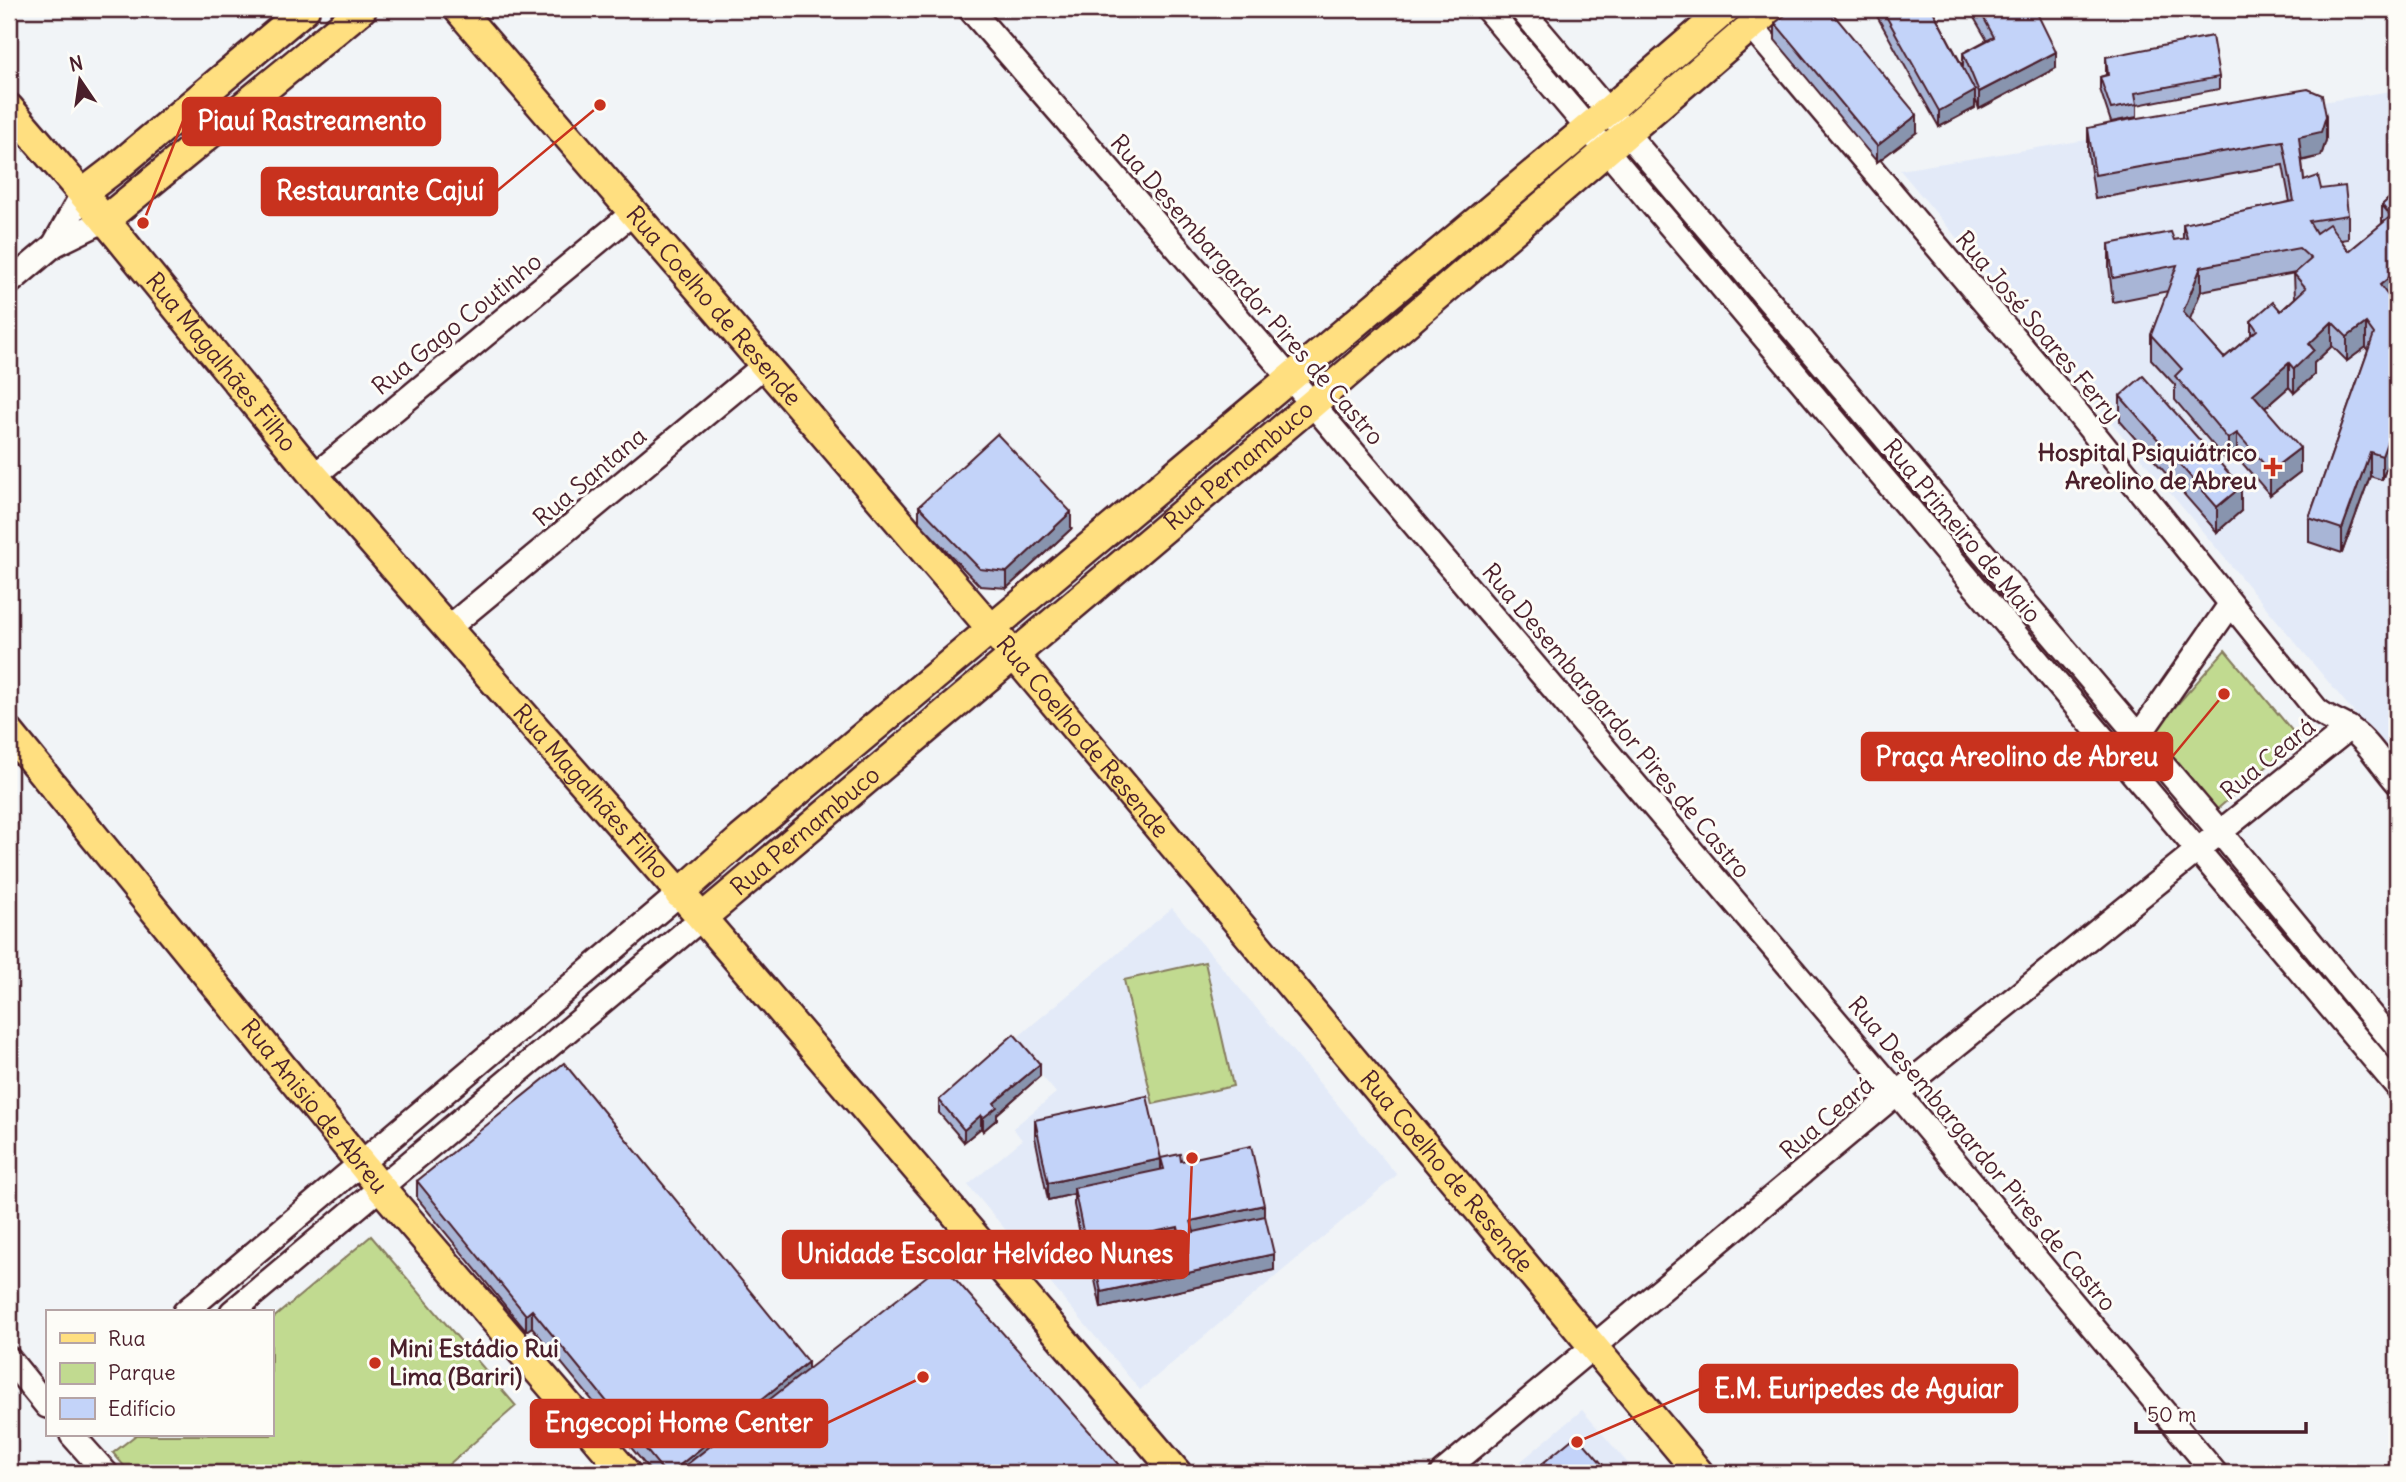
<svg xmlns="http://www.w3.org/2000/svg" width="2406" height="1482" font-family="Delius,sans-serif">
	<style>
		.built { fill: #e3eaf8 }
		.green { fill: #c1da90; stroke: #867c5e; stroke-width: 2 }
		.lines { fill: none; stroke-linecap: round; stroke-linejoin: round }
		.minor-casing { stroke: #4a1f2b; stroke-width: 28 }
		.major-casing { stroke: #4a1f2b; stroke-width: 33 }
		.minor { stroke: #fdfcf7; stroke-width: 23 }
		.major { stroke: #ffdf80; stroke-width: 28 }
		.wall { fill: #a8b5d6; stroke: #4a1f2b; stroke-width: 2; fill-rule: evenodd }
		.shaded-wall { fill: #8894ae; stroke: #4a1f2b; stroke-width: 2 }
		.building { fill: #c3d3f9; stroke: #4a1f2b; stroke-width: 2; fill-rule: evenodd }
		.poi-dot { fill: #c8321e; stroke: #fdfcf7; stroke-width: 2.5 }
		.labels { text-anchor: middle; stroke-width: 6; stroke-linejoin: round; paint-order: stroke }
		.street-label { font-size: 24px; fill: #4a1f2b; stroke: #fdfcf7 }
		.poi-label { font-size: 24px; font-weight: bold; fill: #4a1f2b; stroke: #fdfcf7; text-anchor: end }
		.leader { fill: none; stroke: #c8321e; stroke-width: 2.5 }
		.callout-dot { fill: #c8321e; stroke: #fdfcf7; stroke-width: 2.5 }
		.callout { fill: #c8321e; stroke: #c8321e; stroke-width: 2.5 }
		.callout-label { font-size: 26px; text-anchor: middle; font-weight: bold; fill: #fff }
	</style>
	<rect width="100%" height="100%" fill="#f1f4f7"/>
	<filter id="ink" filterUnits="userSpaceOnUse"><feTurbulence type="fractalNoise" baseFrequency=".0143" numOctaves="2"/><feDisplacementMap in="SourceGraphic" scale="14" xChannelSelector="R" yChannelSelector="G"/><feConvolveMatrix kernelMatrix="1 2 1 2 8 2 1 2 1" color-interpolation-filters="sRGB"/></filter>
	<g filter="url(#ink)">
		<g class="built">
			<polygon points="2397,90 2397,764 1900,170"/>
			<polygon points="1172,908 1397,1175 1140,1390 968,1185 1022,1140 1013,1128 1056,1093 1013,1041"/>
			<polygon points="1582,1410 1636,1473 1507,1473"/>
		</g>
		<g class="green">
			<polygon points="2225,650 2299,739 2208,817 2147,739"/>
			<polygon points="1205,962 1233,1086 1153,1104 1124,980"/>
			<polygon points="371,1236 516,1406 439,1473 130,1473 113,1453 136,1435 271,1435 271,1320"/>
		</g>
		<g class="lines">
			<g class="minor-casing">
				<g id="minor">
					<polyline points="970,9 1291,379 1897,1093 2215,1473"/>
					<polyline points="1487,9 2397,1086"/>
					<polyline points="1521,9 2219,831 2397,1047"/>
					<path d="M1751 26 2066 399 2316 709C2325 718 2338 721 2349 728 2368 741 2382 765 2397 782"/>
					<polyline points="54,245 83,193"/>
					<polyline points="9,283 54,245 105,220"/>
					<polyline points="314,476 634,212"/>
					<polyline points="447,629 766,364"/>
					<polyline points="2131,747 2230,605"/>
					<polyline points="185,1312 679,894"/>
					<polyline points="232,1312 702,918"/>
					<polyline points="9,1359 47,1406"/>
					<polyline points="72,1435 106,1473"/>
					<polyline points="1442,1473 1897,1093 2349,728"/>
				</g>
			</g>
			<g class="major-casing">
				<g id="major">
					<path id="s1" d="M458 9 1014 655 1699 1473"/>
					<path id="s2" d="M9 108 105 220 314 476 702 918 1177 1473"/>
					<polyline points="83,193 117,167 305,9"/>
					<polyline points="105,220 362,9"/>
					<path id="s3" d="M9 732 381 1188 626 1473"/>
					<polyline points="679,894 741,839 1608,111 1726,9"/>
					<path id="s4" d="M702 918 1312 404 1771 9"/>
				</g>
			</g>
			<use href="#minor" class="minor"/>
			<use href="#major" class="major"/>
		</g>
		<g class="wall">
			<polygon points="1873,9 1932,9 1963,67 1963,53 1987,40 1969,9 2035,9 2056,68 1979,109 1975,98 1975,108 1939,127"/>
			<polygon points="1775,23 1917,132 1877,162 1775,40"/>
			<polygon points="2106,57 2219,77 2219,89 2137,105 2137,117 2111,122 2100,89 2100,77 2106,75"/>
			<path d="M2088 128 2326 140 2321 156 2302 161 2304 181 2321 189 2348 215V239L2341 240 2349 251 2382 224V205L2397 191V295L2391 300 2397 308V438L2382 480 2370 476 2342 553 2309 542V518L2368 351 2366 347 2347 361 2332 346 2314 363V375L2294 393 2289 387 2265 408 2300 472 2270 495 2237 457 2228 463 2175 400V385L2151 359V335L2168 291 2113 302 2109 268V244L2174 240 2183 239V224L2290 202 2283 165 2095 199 2088 152ZM2295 273 2294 274 2295 298 2281 311 2251 321V335L2224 358 2189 320 2201 291Z"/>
			<polygon points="2120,396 2241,511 2217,532 2120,421"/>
			<polygon points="919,506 1071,529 1007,588 980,586 919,522"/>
			<polygon points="1040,1076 997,1114 997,1119 983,1131 981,1128 964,1142 939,1113 939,1100"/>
			<polygon points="1035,1120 1161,1170 1161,1158 1181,1161 1264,1217 1274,1270 1101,1308 1093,1271 1093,1262 1086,1263 1074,1205 1074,1194 1048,1200 1035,1137"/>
			<polygon points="417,1181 808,1370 1126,1473 652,1473 532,1327 526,1331 417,1198"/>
		</g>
		<g class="shaded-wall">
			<polygon points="2056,52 2056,68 1979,109 1979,92"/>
			<polygon points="1975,91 1975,108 1939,127 1939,111"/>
			<polygon points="1917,115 1917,132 1877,162 1877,146"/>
			<polygon points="2326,116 2326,140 2321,156 2299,161 2299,137"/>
			<polygon points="2201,267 2201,291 2183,337 2183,312"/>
			<polygon points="2397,271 2397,295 2380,309 2380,285"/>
			<polygon points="2332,322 2332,346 2314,363 2314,375 2294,393 2294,369 2309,344"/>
			<polygon points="2366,323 2366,347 2347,361 2347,337"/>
			<polygon points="2289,363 2289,387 2253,418 2253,394"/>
			<polygon points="2397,414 2397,438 2382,480 2382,456"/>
			<polygon points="2237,433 2237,457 2228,463 2228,439"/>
			<polygon points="2300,448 2300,472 2270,495 2270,471"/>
			<polygon points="2370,452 2370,476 2342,553 2342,529"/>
			<polygon points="2241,487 2241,511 2217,532 2217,507"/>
			<polygon points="1071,512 1071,529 1007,588 1007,572"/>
			<polygon points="1040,1064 1040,1076 997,1114 997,1119 983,1131 983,1118 994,1103"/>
			<polygon points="981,1115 981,1128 964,1142 964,1130"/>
			<polygon points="1161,1159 1161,1175 1074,1188 1074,1194 1048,1200 1048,1183"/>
			<polygon points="1264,1205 1264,1222 1191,1237 1191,1221"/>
			<polygon points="1178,1227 1178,1243 1093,1254 1093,1262 1086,1263 1086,1246"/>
			<polygon points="1274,1254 1274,1270 1101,1308 1101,1292"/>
			<polygon points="532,1310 532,1327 526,1331 526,1315"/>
			<polygon points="808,1362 808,1379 685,1466 685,1473 670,1473"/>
		</g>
		<g class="building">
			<polygon points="1793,9 1829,9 1917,115 1877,146 1775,23"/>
			<polygon points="1882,9 1932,9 1975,91 1939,111"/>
			<polygon points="1979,9 2035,9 2056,52 1979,92 1963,53 1994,37"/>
			<polygon points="2212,36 2219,77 2135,93 2137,104 2111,109 2100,77 2108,75 2106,57"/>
			<path d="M2308 89 2322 95 2326 116 2321 132 2299 137 2304 181 2318 176 2321 189 2345 186 2348 215 2309 221 2316 233 2329 224 2349 251 2391 216 2382 205 2397 191V271L2380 285 2397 308V323L2396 324 2397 325V414L2382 456 2370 452 2342 529 2309 518 2374 334 2366 323 2347 337 2332 322 2309 344 2314 350 2294 369 2289 363 2253 394 2300 448 2270 471 2237 433 2228 439 2175 376 2182 369 2151 335 2177 265 2113 278 2109 244 2171 232 2174 240 2187 238 2183 224 2294 201 2283 141 2095 175 2088 128 2121 121ZM2299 248 2311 259 2294 274 2306 288 2281 311 2273 302 2251 321 2257 330 2224 358 2183 312 2201 267Z"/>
			<polygon points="2143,376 2241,487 2217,507 2120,396"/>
			<polygon points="997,434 1071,512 1007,572 980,569 919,506"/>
			<polygon points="1014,1034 1040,1064 994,1103 997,1107 983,1118 981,1115 964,1130 939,1100"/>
			<polygon points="564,1063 808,1362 670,1473 665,1473 532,1310 526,1315 417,1181"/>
			<polygon points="1147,1096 1161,1159 1048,1183 1035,1120"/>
			<polygon points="1251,1146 1264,1205 1191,1221 1194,1232 1265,1216 1274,1254 1101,1292 1093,1254 1180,1236 1178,1227 1086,1246 1074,1188 1164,1169 1161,1158 1180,1154 1181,1161"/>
			<polygon points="942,1264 1126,1473 691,1473 685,1466"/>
			<polygon points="1577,1435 1610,1473 1531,1473"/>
		</g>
	</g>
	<g class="poi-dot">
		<path d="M2269.5 456.5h7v7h7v7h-7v7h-7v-7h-7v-7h7z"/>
		<circle cx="375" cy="1363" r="7"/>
	</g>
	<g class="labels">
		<g class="street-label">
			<text transform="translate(1247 290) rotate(49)" y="8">Rua Desembargardor Pires de Castro</text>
			<text dy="8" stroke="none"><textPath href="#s1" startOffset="392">Rua Coelho de Resende</textPath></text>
			<text transform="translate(457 324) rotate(-39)" y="8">Rua Gago Coutinho</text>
			<text transform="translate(2038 327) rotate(50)" y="8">Rua José Soares Ferry</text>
			<text dy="8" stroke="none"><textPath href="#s2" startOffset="331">Rua Magalhães Filho</textPath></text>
			<text dy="8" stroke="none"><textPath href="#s4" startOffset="702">Rua Pernambuco</textPath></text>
			<text transform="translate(590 477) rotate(-40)" y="8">Rua Santana</text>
			<text transform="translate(1962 531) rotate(50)" y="8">Rua Primeiro de Maio</text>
			<text transform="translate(1616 721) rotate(50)" y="8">Rua Desembargardor Pires de Castro</text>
			<text dy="8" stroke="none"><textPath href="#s1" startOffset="959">Rua Coelho de Resende</textPath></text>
			<text transform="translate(2268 759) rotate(-39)" y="8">Rua Ceará</text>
			<text dy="8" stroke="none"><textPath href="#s2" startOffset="898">Rua Magalhães Filho</textPath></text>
			<text dy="8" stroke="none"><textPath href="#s4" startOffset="135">Rua Pernambuco</textPath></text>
			<text dy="8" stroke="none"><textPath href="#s3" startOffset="483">Rua Anisio de Abreu</textPath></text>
			<text transform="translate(1827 1118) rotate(-40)" y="8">Rua Ceará</text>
			<text transform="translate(1982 1154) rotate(50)" y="8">Rua Desembargardor Pires de Castro</text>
			<text dy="8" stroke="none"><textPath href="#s1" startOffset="1526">Rua Coelho de Resende</textPath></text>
		</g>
		<g class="poi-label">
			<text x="2257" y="461">Hospital Psiquiátrico<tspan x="2257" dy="28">Areolino de Abreu</tspan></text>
			<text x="389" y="1357" text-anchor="start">Mini Estádio Rui<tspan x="389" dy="28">Lima (Bariri)</tspan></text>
		</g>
	</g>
	<path class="leader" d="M143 223L183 121M600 105L497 191M2224 694L2172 757M1192 1158L1188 1254M1577 1442L1700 1389M923 1377L827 1423"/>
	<g class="callout-dot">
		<circle cx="143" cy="223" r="7"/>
		<circle cx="600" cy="105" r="7"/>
		<circle cx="2224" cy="694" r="7"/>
		<circle cx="1192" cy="1158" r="7"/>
		<circle cx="1577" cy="1442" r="7"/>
		<circle cx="923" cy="1377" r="7"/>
	</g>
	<g class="callout">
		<rect x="183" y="98" width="257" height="47" rx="7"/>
		<rect x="262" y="168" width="235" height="47" rx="7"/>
		<rect x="1862" y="733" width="310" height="47" rx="7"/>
		<rect x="783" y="1231" width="405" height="47" rx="7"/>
		<rect x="1700" y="1365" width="317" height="47" rx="7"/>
		<rect x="531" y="1400" width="296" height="47" rx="7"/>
	</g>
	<g class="callout-label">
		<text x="312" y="130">Piauí Rastreamento</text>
		<text x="380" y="200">Restaurante Cajuí</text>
		<text x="2017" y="766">Praça Areolino de Abreu</text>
		<text x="985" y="1263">Unidade Escolar Helvídeo Nunes</text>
		<text x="1859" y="1398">E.M. Euripedes de Aguiar</text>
		<text x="679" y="1432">Engecopi Home Center</text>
	</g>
	<rect width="2406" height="1482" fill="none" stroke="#fdfcf7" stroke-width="35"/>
	<rect x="18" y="18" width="2371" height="1447" fill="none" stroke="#4a1f2b" stroke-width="2.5" filter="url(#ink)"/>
	<rect x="46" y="1310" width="228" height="126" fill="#fdfcf7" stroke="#b5a4a5" stroke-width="2"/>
	<rect x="60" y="1333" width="35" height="10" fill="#ffdf80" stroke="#b5a4a5" stroke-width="2"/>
	<text x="108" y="1346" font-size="21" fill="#4a1f2b">Rua</text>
	<rect x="60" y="1363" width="35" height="21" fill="#c1da90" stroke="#b5a4a5" stroke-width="2"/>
	<text x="108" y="1380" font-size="21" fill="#4a1f2b">Parque</text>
	<rect x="60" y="1398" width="35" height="21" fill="#c3d3f9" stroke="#b5a4a5" stroke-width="2"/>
	<text x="108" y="1416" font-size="21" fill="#4a1f2b">Edifício</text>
	<g transform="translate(80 80) rotate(347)" stroke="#fdfcf7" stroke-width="5" paint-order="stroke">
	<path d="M0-5L12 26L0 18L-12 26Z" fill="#4a1f2b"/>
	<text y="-10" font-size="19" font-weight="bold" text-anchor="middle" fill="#4a1f2b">N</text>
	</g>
	<path d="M2136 1422v10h170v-10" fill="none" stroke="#4a1f2b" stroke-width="3.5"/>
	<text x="2147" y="1422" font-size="21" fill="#4a1f2b" stroke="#fdfcf7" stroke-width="5" paint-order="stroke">50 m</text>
</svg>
